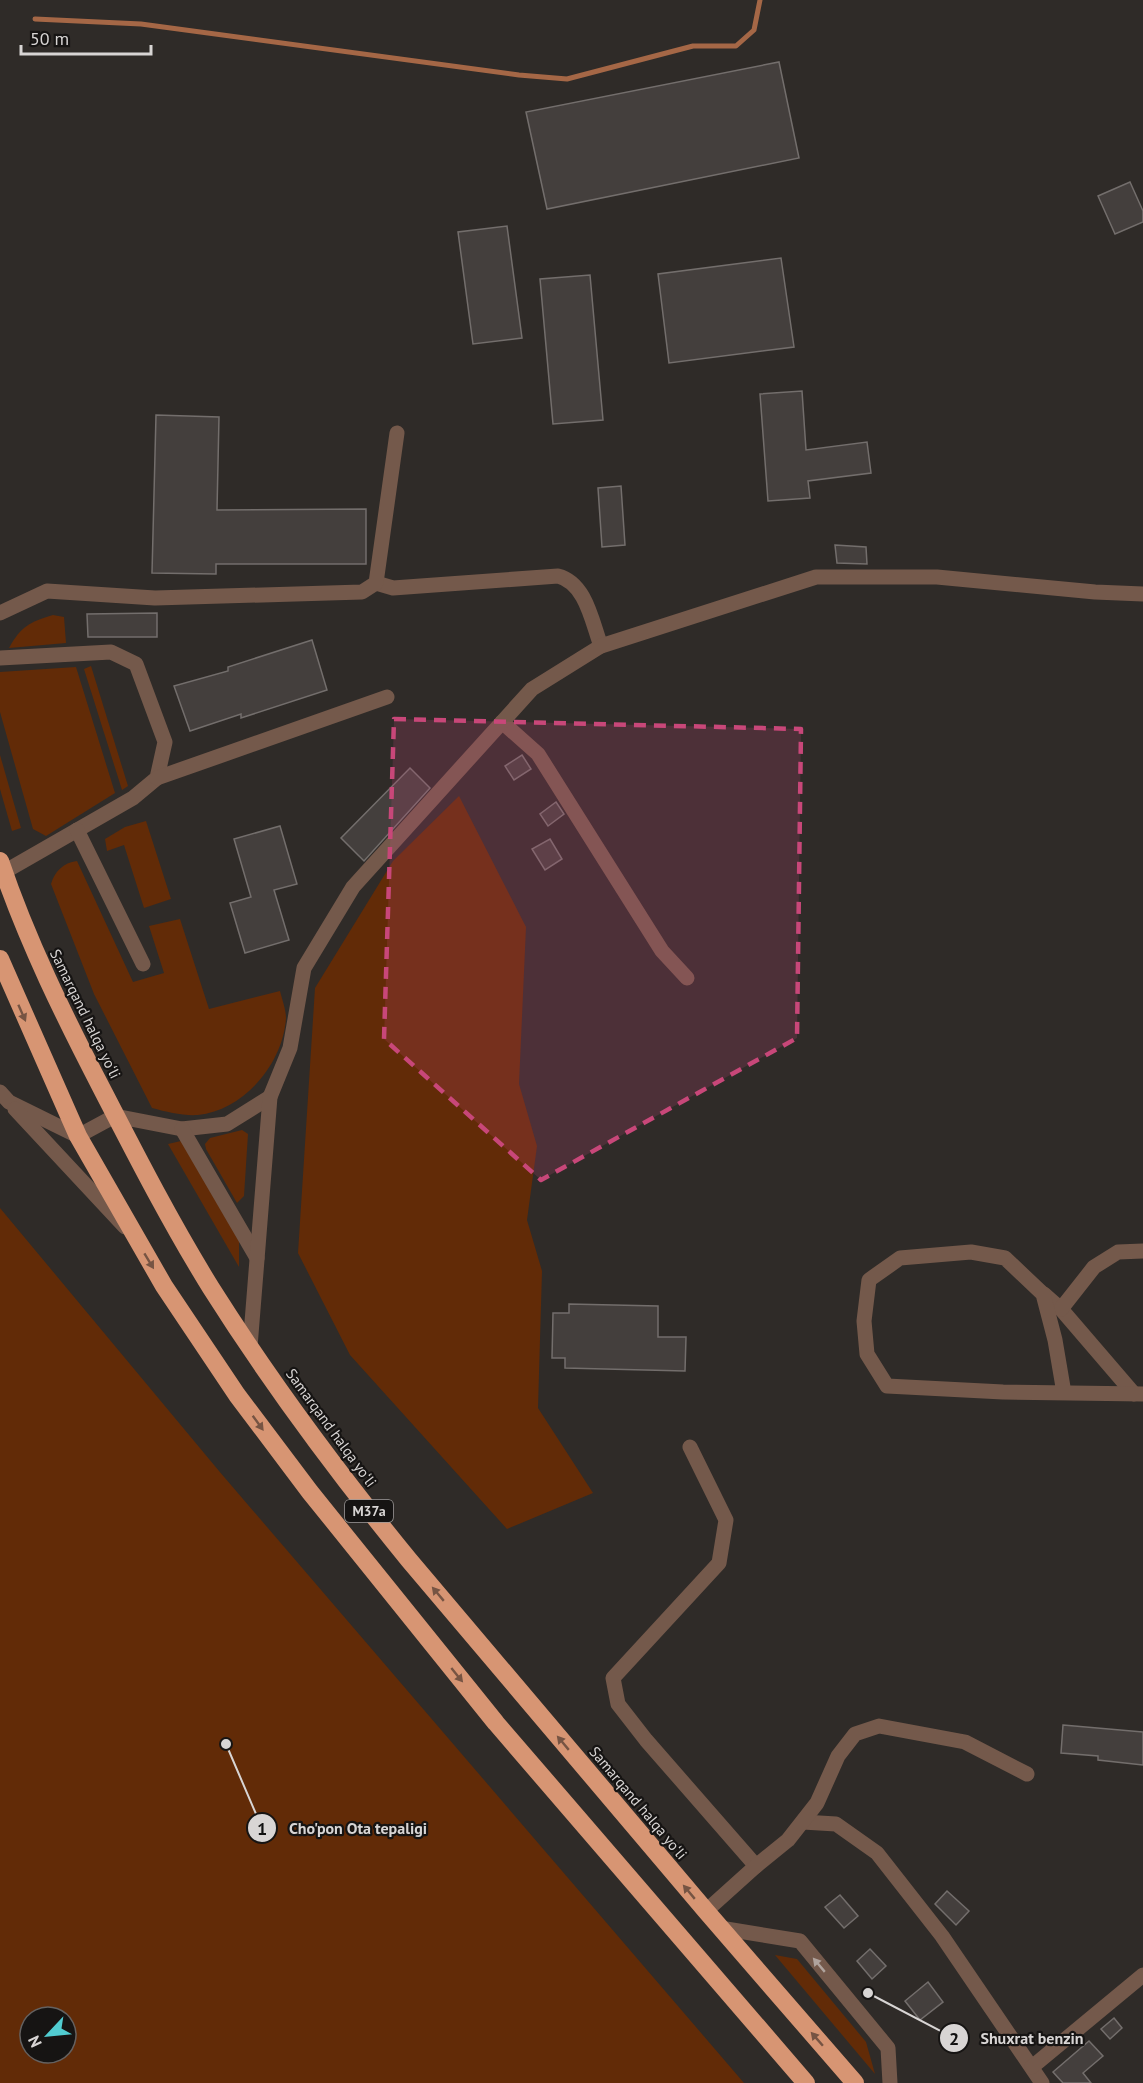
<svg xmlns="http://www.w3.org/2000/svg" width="1143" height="2083" font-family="'PT Sans',sans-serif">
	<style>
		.green { fill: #622b07; fill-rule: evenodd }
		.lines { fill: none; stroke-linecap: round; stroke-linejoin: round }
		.stream { stroke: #a56746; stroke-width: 5 }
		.building { fill: #443f3d; stroke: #736e6c; stroke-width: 1.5 }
		.minor { stroke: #74594b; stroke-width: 15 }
		.highway { stroke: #d79573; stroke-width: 18 }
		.oneway { fill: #765443 }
		.oneway2 { fill: #b0a39d }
		.marked { fill: #c84779; fill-opacity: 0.2; stroke: #c84779; stroke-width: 4.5; stroke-dasharray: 12 8; stroke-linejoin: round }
		.labels { text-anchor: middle; stroke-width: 4.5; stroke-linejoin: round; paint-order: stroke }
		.shield { fill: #161413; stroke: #9e9b9a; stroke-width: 1.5 }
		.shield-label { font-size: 14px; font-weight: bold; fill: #d8d5d4 }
		.street-label { font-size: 15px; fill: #d8d5d4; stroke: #161413 }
		.leader { fill: none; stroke: #d8d5d4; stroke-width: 2 }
		.callout-dot { fill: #d8d5d4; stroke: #161413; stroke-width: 2 }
		.mark-label { font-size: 18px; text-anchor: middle; font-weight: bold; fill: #111 }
		.callout-label { font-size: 16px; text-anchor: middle; font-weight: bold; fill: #d8d5d4; stroke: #161413; stroke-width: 4.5; stroke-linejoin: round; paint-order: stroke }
	</style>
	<rect width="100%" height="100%" fill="#2f2b28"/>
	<g class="green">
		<path d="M53 615 64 617 66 643 9 648C21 626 30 622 53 615Z"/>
		<polygon points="91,666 128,786 122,790 84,669"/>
		<polygon points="76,667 115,793 46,836 33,829 0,712 0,672"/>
		<polygon points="0,755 21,828 12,831 0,789"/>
		<polygon points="459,796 526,927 519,1084 537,1146 527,1220 542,1271 538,1408 593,1493 507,1529 350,1355 298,1253 315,988 393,861"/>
		<polygon points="146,821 171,899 144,908 124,845 107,851 105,839 125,827"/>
		<path d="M77 861 133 982 164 973 149 926 180 919 209 1009 280 991C282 999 286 1010 286 1018 283 1064 244 1110 198 1115 183 1116 167 1112 152 1108L94 994 51 884C55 871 63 863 77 861Z"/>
		<polygon points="242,1130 248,1134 244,1196 237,1203 206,1149 205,1144 210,1138"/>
		<polygon points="181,1141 239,1241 239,1267 168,1144"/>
		<path d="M0 1208 219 1471 744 2083H0ZM30 2017H66V2053H30Z"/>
		<polygon points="775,1955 797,1959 866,2042 875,2074"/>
	</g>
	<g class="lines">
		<polyline class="stream" points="35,19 141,24 519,75 567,79 693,46 736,46 754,30 760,0"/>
	</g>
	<g class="building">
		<polygon points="779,62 799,158 547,209 526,112"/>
		<polygon points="1130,182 1143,211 1143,222 1115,234 1098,196"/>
		<polygon points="507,226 522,338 473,344 458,232"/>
		<polygon points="781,258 794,347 669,363 658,274"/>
		<polygon points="590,275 603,420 553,424 540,279"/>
		<polygon points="802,391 806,450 867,442 871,473 808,481 810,498 768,501 760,394"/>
		<polygon points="156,415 219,417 217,510 366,509 366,564 216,564 216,574 152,573"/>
		<polygon points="621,486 625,545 602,547 598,488"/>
		<polygon points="835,545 866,547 867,564 837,563"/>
		<polygon points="157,613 157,637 88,637 87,614"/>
		<polygon points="312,640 327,690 241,718 241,714 190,731 174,686 228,671 228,667"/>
		<polygon points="522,755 531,769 514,780 505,766"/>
		<polygon points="410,768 430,788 364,861 341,838"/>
		<polygon points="556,802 564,814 548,826 540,814"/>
		<polygon points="280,826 297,884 274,890 289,940 245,953 230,903 251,897 234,839"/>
		<polygon points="550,839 562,859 545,870 532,849"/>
		<polygon points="569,1304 658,1306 658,1337 686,1337 685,1371 565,1368 565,1358 552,1358 553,1313 569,1313"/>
		<polygon points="1063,1725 1143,1732 1143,1765 1098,1760 1098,1756 1061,1753"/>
		<polygon points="947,1891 969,1911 956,1925 935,1904"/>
		<polygon points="840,1895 858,1916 844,1928 825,1907"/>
		<polygon points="870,1949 886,1966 872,1979 857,1961"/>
		<polygon points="928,1982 943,2002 920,2020 905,2001"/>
		<polygon points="1114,2018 1122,2028 1110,2039 1101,2029"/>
		<polygon points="1089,2041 1103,2056 1083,2073 1091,2083 1063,2083 1053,2072"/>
	</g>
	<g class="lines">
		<g class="minor">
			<path d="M376 583 393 588 558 576C586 583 592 622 601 646"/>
			<polyline points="0,613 47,591 155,598 362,592 376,583 397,433"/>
			<polyline points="0,658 111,652 136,664 165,742 157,778 133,798 4,872"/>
			<polyline points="502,722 538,754 662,951 687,978"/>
			<polyline points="157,778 387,697"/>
			<polyline points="77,830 143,964"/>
			<polyline points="0,1092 9,1102 78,1136 115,1116 182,1129 227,1124 270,1097"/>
			<polyline points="15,1109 125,1227"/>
			<polyline points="182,1129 257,1258"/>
			<polyline points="1044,1294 1061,1309 1134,1394"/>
			<polyline points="1061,1309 1094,1267 1118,1252 1143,1251"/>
			<polyline points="250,1347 270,1097 290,1048 304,968 353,887 532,689 601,646 816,577 937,577 1095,592 1143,594"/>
			<polyline points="1064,1393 1055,1340 1043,1294 1005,1258 971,1252 900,1258 869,1280 864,1321 867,1354 887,1386 1003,1392 1143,1394"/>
			<polyline points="690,1447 726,1520 719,1563 613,1678 618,1704 646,1740 756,1866"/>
			<polyline points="803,1822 836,1824 877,1853 942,1936 1042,2083"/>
			<polyline points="706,1911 756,1866 788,1840 817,1803 838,1756 855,1734 879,1726 965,1742 1027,1774"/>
			<polyline points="720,1928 800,1941 888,2048 890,2083"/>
			<polyline points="1032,2067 1143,1975"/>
		</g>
		<g class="highway">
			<path d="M0 861C27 941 65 1018 104 1093 138 1159 172 1225 211 1288 271 1383 338 1473 409 1560L706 1911 855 2083"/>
			<polyline points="0,959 78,1136 164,1286 237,1395 310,1492 496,1723 806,2083"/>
		</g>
	</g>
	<defs><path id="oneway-solid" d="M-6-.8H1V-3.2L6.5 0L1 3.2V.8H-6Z" transform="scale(1.5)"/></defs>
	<g class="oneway">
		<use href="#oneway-solid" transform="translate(22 1013) rotate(66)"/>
		<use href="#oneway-solid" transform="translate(149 1261) rotate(59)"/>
		<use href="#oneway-solid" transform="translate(258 1423) rotate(54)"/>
		<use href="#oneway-solid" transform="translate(438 1594) rotate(-130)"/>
		<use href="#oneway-solid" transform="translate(457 1675) rotate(51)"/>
		<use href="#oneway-solid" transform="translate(563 1743) rotate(-130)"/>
		<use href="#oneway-solid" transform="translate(689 1892) rotate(-130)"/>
		<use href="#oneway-solid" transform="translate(817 2039) rotate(-131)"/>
	</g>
	<use class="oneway2" href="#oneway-solid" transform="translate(819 1965) rotate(-130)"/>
	<path class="marked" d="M394 719 801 729 797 1038 541 1180 384 1039Z"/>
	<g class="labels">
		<rect class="shield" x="345" y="1500" width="48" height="22" rx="4.5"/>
		<g class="shield-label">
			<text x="369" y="1516">M37a</text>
		</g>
		<g class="street-label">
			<text transform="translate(85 1014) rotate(64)" y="5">Samarqand halqa yoʻli</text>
			<text transform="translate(331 1428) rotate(54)" y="5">Samarqand halqa yoʻli</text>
			<text transform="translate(638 1803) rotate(50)" y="5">Samarqand halqa yoʻli</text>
		</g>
	</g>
	<path class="leader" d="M226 1744L262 1828M868 1993L954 2038"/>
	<g class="callout-dot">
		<circle cx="226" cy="1744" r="6"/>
		<circle cx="868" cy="1993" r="6"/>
		<circle cx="262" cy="1828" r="15"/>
		<circle cx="954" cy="2038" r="15"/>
	</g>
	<g class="mark-label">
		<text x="262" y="1835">1</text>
		<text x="954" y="2045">2</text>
	</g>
	<g class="callout-label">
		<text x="358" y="1834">Cho'pon Ota tepaligi</text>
		<text x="1032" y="2044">Shuxrat benzin</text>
	</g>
	<g transform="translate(48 2035) rotate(244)"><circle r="28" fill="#161413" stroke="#646160" stroke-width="1.5"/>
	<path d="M0-4.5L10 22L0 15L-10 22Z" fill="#51ccd1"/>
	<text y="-9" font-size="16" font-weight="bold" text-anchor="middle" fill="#d8d5d4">N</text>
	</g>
	<path d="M21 45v9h130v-9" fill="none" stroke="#d8d5d4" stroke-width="3"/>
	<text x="30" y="45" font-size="18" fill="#d8d5d4" stroke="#161413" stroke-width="4.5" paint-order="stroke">50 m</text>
</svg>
